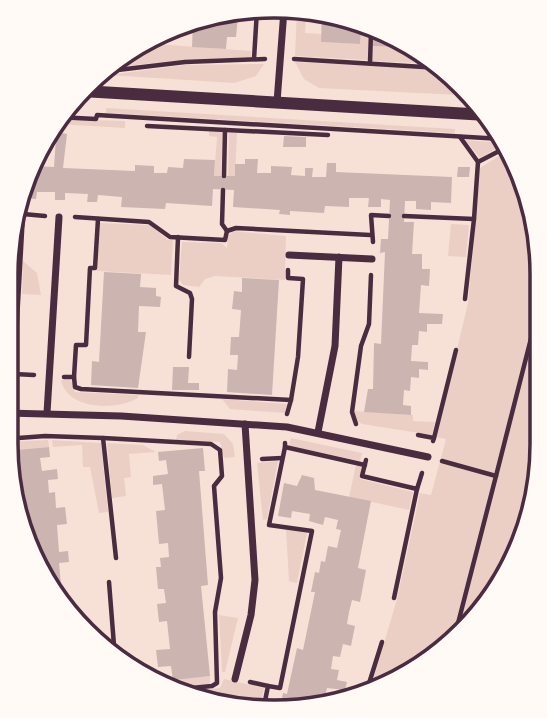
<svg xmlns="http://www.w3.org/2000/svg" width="547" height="718" font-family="Poppins,sans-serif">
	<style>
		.green { fill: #ebcfc5 }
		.building { fill: #ccb4b1 }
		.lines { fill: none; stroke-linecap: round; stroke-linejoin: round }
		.path { stroke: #4a2c40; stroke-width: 4.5 }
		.minor { stroke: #4a2c40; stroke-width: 7 }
		.tertiary { stroke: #4a2c40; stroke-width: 12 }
		.rim { fill: none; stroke: #4a2c40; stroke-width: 3.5 }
	</style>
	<rect width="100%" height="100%" fill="#f7e1d7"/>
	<g class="green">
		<polygon points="297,10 322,10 322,17 306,16 305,33 321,34 321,42 360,44 361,31 368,31 368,60 295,56"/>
		<polygon points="143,43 251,51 251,57 186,60 105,68 112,62 124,63 126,50"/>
		<polygon points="372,46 417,48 436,64 372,61"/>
		<polygon points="295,62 441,69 459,87 459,95 319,88 304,79"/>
		<polygon points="264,64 256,76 234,83 108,75 184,65"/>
		<polygon points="106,108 455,129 455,133 106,113"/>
		<polygon points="56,119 125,121 125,128 57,124 56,133 49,133"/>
		<polygon points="209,131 223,132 221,176 214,176 217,137 209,136"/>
		<polygon points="229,132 237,133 235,176 228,176"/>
		<polygon points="465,140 503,143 504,144 480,158"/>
		<polygon points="507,151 540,239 539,480 497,593 422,668 370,691 397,599 420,493 431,495 446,439 436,437 468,303 480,168"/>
		<polygon points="100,223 150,225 168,240 173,240 171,275 97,271"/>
		<polygon points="451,224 469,225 466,257 448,256"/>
		<polygon points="233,231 286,236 285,280 215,276 205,279 199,287 183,285 179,279 182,242 221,243 227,248 228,236"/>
		<polygon points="23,261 37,273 41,295 22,294"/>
		<path d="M61 380H71L75 392 138 395V398C116 411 67 410 61 380Z"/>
		<polygon points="222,399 287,404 285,413 230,409"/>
		<polygon points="354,411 413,415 413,421 435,422 432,435 362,424 357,421"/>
		<polygon points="185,431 224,434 233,444 235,457 224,458 220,442 176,440 177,435"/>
		<polygon points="291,438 362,453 360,461 289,446"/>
		<polygon points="48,440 49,447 6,451 5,442"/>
		<polygon points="52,440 101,443 108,512 99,513 90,467 83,467 82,445 53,447"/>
		<polygon points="107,443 143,445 156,452 129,454 131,477 124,478 126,496 112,498"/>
		<polygon points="278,461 267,519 263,520 257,463"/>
		<polygon points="356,465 362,466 360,479 413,492 409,510 349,497"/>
		<polygon points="286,529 307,533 297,583 289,581"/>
		<polygon points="219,615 238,618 225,672 222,672"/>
		<polygon points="210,676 210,685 167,688 150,681"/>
		<polygon points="224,679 264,688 259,711 204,704 175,692 220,688"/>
	</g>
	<g class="building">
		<polygon points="222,10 229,10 228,15 238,16 236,37 227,37 226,49 192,47 193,22"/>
		<polygon points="322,10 326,10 416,48 372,46 373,31 361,31 360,44 321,42"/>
		<polygon points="57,124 62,125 62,133 67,134 63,168 135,171 135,165 154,166 154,173 167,173 168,167 183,168 184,159 215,160 214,176 235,176 235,164 245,164 245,159 258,159 257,173 271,173 271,166 292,167 291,175 305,176 305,168 313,168 312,177 326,177 327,163 336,163 336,172 452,177 451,203 431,202 431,210 416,209 416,201 405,201 404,222 414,222 412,254 422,254 422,269 430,269 429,286 421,285 419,313 443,314 442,324 427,324 427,332 419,331 418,345 412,345 411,361 428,362 428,370 419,369 419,378 411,377 410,391 404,390 403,405 411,406 411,415 364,412 368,389 373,389 374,343 381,344 385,252 380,253 381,239 388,239 390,200 381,199 381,207 368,207 369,198 349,198 349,207 325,206 324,213 290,211 290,215 279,214 280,210 233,207 234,190 213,189 212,206 166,203 165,209 121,207 122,197 98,195 97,202 87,202 88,194 65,193 65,200 55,200 55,192 37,192 36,199 22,198 21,190 33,166 54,167"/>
		<polygon points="284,136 306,137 306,147 283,147"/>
		<polygon points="458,167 470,167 469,177 457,177"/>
		<polygon points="104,272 141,274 140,287 156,288 156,296 161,297 160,307 139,306 138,332 146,332 138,388 91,385 92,361 99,362"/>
		<polygon points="242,278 279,280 272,395 227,392 228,369 237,370 238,355 230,355 231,337 239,337 240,324 241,310 232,309 234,291 242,292"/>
		<polygon points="173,367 189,367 188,383 199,383 199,390 172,390"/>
		<polygon points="49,447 50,457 40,458 42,471 57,469 58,479 48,480 49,493 55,492 56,508 65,507 67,524 57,525 59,552 68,551 69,562 59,563 63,607 41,579 21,529 18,496 12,496 6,451"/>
		<polygon points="203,448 205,471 199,471 208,585 201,586 210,676 173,680 171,666 158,667 156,650 170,649 167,621 159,622 157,604 166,603 164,589 158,589 156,567 161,567 160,558 169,557 168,543 159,544 156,511 165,510 162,484 153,485 153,476 168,474 166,460 159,461 158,452"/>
		<polygon points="302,475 314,478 315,490 371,501 358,568 366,570 360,602 352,600 349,612 347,624 355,626 351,646 343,644 340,657 333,656 331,669 339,670 337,680 347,682 345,690 327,688 324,701 329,702 328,706 279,712 283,693 287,694 297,648 303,650 315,592 311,592 315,572 319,573 321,561 325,562 328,546 337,548 341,530 336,529 338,520 325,517 323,525 309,521 310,514 292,511 291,518 278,516 284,483 297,486"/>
	</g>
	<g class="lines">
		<g class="path">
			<polyline points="254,59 257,10"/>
			<polyline points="294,59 440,68"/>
			<polyline points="370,63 371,31"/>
			<polyline points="109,71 185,62 265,59"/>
			<polyline points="57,117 96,119 97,115 502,139"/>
			<polyline points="147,126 328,135"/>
			<polyline points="478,162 505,148"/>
			<polyline points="224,176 225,130"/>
			<polyline points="223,190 222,224 227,231"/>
			<polyline points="14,205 23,214 45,216"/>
			<polyline points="23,214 14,374 34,375"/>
			<polyline points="404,216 474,219 478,162 460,137"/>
			<polyline points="75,217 149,222 170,237 225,240 227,231 236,228 370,235"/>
			<polyline points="178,237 176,286 190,293 192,299 189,357"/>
			<polyline points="373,242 371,215 389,216"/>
			<polyline points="288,270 288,278 303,279 298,357 291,400"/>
			<polyline points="465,299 474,219"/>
			<polyline points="64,377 74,377 76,345 86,345 90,268 95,268 98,219"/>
			<polyline points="74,377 75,387 81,389 291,400 287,414"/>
			<polyline points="13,397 14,374"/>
			<polyline points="356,424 352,412 361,346 369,324 371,275"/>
			<polyline points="418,435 434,438 433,441"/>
			<polyline points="103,438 211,444 220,450 222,476 214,486 221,578 215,612 217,683 212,686 171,690"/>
			<polyline points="434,438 456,350"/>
			<polyline points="5,439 45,436 103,438 116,558"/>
			<polyline points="285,443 285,447 365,465"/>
			<polyline points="262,459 282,458"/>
			<polyline points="366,460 362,476 417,489 422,473"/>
			<polyline points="442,461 496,476 455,635"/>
			<polyline points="496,476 539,307"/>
			<polyline points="109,582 115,658"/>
			<polyline points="394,598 417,489"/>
			<polyline points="250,682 268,686 263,711"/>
			<polyline points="268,686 280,688 312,531 269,525 285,447"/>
			<polyline points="366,693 382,642"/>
		</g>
		<g class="minor">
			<polyline points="277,102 284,10"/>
			<polyline points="289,255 372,259"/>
			<polyline points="6,413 121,416 287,427 428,457"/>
			<polyline points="47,413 59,217"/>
			<polyline points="318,432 335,346 339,257"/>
			<polyline points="235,679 251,615 255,580 245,424"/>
		</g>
		<polyline class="tertiary" points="82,91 487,115"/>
	</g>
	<path d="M0 0H547V718H0ZM274 18H274A256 256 0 0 1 530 274V444A256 256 0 0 1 274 700H274A256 256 0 0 1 18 444V274A256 256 0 0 1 274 18Z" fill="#fffaf5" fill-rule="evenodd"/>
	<path class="rim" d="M274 18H274A256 256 0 0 1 530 274V444A256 256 0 0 1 274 700H274A256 256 0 0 1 18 444V274A256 256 0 0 1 274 18Z"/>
</svg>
